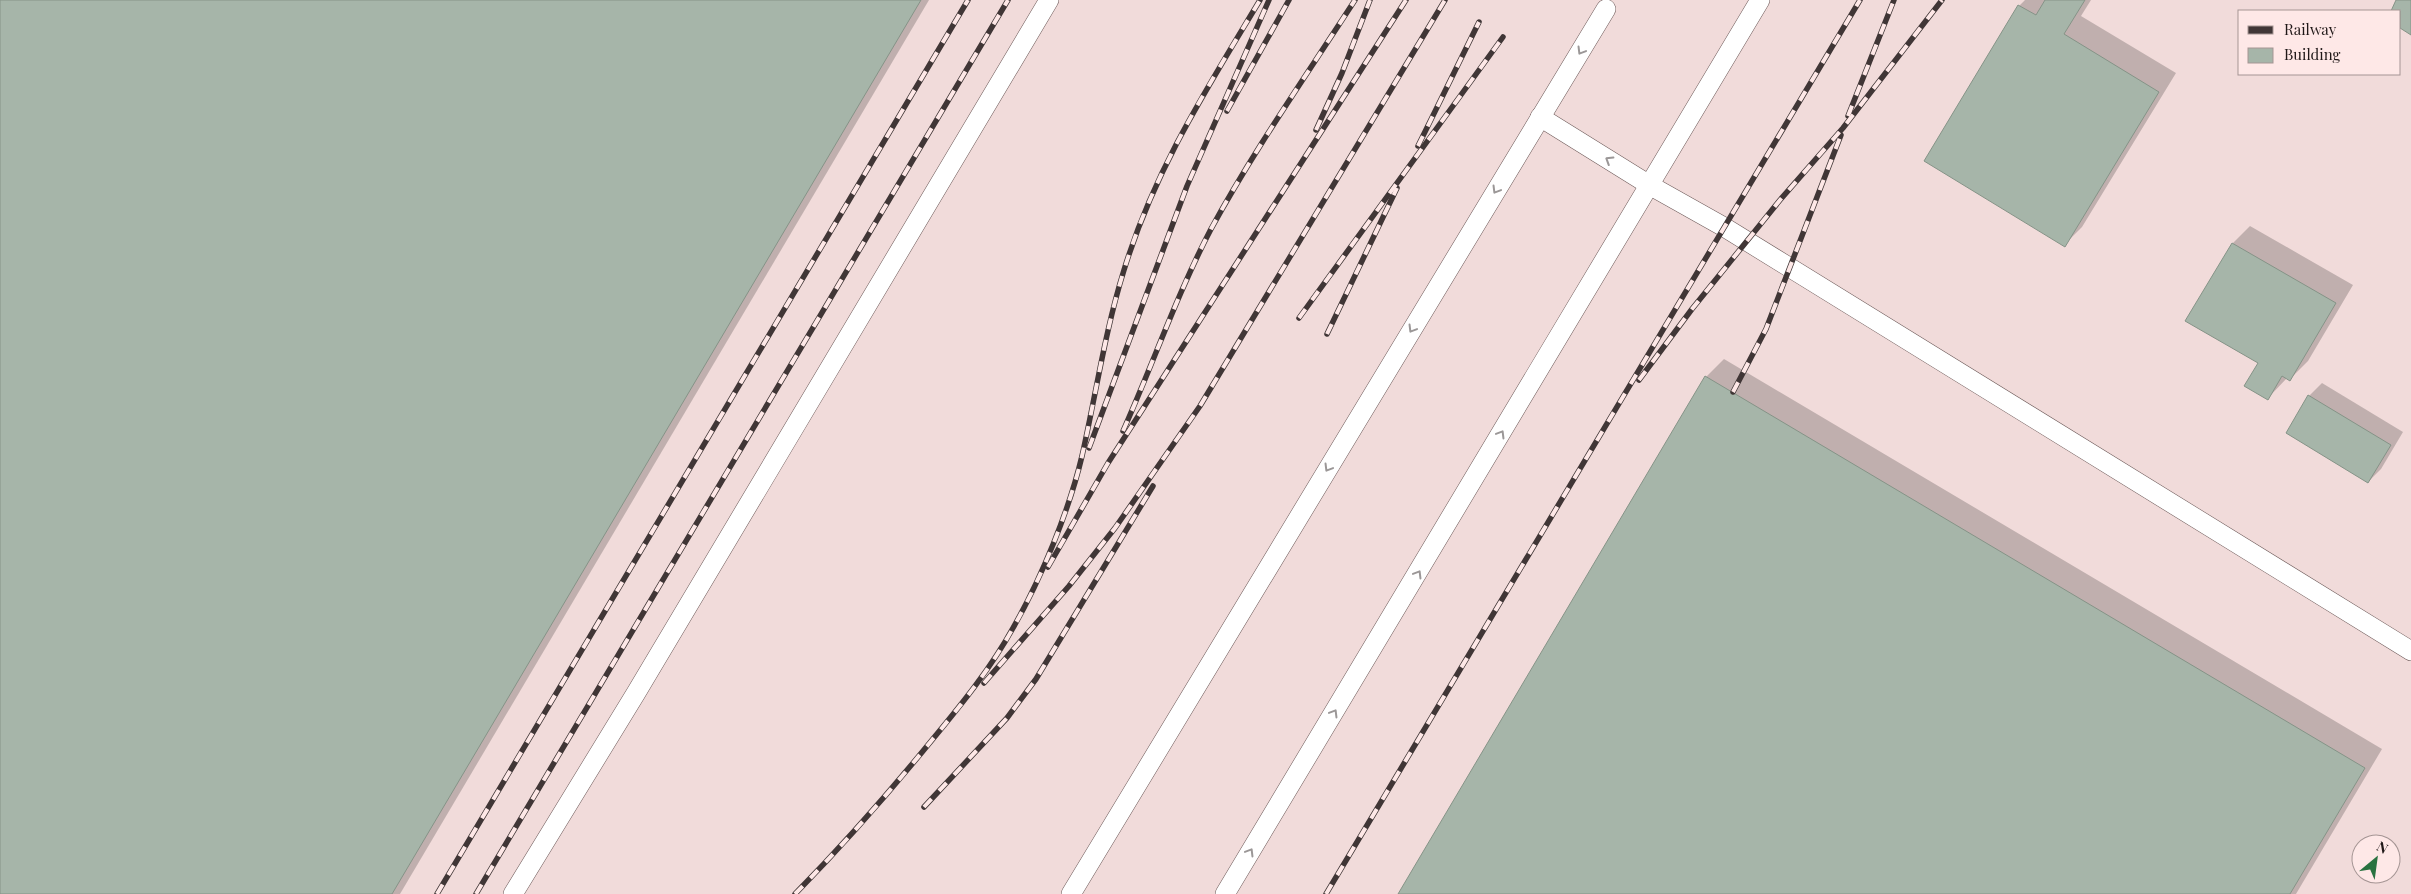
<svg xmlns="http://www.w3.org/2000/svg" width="2411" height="894" font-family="'Playfair Display',serif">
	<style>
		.shadow { fill: #0003 }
		.building { fill: #a6b5a9; stroke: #859387 }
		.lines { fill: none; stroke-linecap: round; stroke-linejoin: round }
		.lane-casing { stroke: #6e5b5a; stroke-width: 20 }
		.lane { stroke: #fff; stroke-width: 19 }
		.rail-casing { stroke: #403636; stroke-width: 5.5 }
		.rail { stroke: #fee8e7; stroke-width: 4; stroke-dasharray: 11; stroke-linecap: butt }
		.oneway { stroke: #9b9797 }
	</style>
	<rect width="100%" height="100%" fill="#f1dbda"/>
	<g class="shadow">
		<polygon points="0,0 929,0 400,894 0,894"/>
		<polygon points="2025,0 2091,0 2081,16 2176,73 2082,227 2064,245 2019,6"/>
		<polygon points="2250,226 2353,285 2308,361 2290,379 2287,378 2268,398 2233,243"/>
		<polygon points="1724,359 2382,749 2296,894 1399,894 1706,377"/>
		<polygon points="2322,383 2403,432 2381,469 2368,482 2287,433 2309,396"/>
	</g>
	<g class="building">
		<polygon points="0,0 921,0 392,894 0,894"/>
		<polygon points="2045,0 2085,0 2064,34 2159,92 2065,247 1924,161 2018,5 2036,15"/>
		<polygon points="2396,0 2411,0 2411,35 2400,28 2400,11 2391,11"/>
		<polygon points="2232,243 2336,303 2290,381 2282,376 2268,400 2244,386 2258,363 2185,321"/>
		<polygon points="1705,376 2365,768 2290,894 1398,894"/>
		<polygon points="2308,395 2391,445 2368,483 2286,433"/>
	</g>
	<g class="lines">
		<g class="lane-casing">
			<g id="lane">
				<polyline points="1540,117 1651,186 1724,227 2411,651"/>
				<polyline points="513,894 636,693 1049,0"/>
				<polyline points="1071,894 1606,9"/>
				<polyline points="1225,894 1760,0"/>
			</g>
		</g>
		<use href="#lane" class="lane"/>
		<g class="rail-casing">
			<g id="rail">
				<polyline points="1227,111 1289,0"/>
				<polyline points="1848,116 1894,0"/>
				<polyline points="1316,130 1342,73 1370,0"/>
				<polyline points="1418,146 1479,22"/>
				<polyline points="1299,318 1503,37"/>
				<polyline points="1327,334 1397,188"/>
				<polyline points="1639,380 1692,309 1780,200 1843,128 1942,0"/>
				<polyline points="1733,392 1766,329 1841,135"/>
				<path d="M1123 431C1153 364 1177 294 1211 229 1254 150 1306 76 1355 0"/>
				<polyline points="1089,448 1187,186 1269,0"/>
				<polyline points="1048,567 1108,463 1406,0"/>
				<polyline points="984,683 1069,586 1115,528 1200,406 1445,0"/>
				<polyline points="924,807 1007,718 1036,679 1153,486"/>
				<polyline points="437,894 968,0"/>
				<polyline points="476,894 1008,0"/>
				<path d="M795 894C843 845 888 794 932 740 961 705 991 668 1013 628 1041 579 1069 511 1082 456 1096 394 1105 331 1124 270 1155 169 1206 90 1260 0"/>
				<polyline points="1326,894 1860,0"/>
			</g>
		</g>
		<use href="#rail" class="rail"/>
	</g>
	<defs><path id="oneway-chevron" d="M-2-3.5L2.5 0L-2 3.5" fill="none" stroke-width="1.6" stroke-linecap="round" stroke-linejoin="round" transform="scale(1.25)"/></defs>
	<g class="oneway">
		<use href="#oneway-chevron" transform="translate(1581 51) rotate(121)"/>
		<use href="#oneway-chevron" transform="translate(1609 160) rotate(-148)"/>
		<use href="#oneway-chevron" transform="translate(1496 190) rotate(121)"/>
		<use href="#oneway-chevron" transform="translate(1412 329) rotate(121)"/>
		<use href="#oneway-chevron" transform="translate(1501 434) rotate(-59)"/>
		<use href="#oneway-chevron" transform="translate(1328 468) rotate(121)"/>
		<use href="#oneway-chevron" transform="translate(1418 574) rotate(-59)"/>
		<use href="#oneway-chevron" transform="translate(1334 713) rotate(-59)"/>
		<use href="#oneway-chevron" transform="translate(1250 852) rotate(-59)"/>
	</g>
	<rect x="2238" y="10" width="162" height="65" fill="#fee8e7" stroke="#a59594"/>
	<rect x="2248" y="26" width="25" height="8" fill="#403636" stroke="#a59594"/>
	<text x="2284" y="35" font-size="15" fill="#201818">Railway</text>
	<rect x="2248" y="48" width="25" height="15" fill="#a6b5a9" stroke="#a59594"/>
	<text x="2284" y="60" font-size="15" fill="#201818">Building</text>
	<g transform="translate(2376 859) rotate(29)"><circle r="24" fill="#fee8e7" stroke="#a59594"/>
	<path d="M0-4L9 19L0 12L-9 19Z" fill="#297240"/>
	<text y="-8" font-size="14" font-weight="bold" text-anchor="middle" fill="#201818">N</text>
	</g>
</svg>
